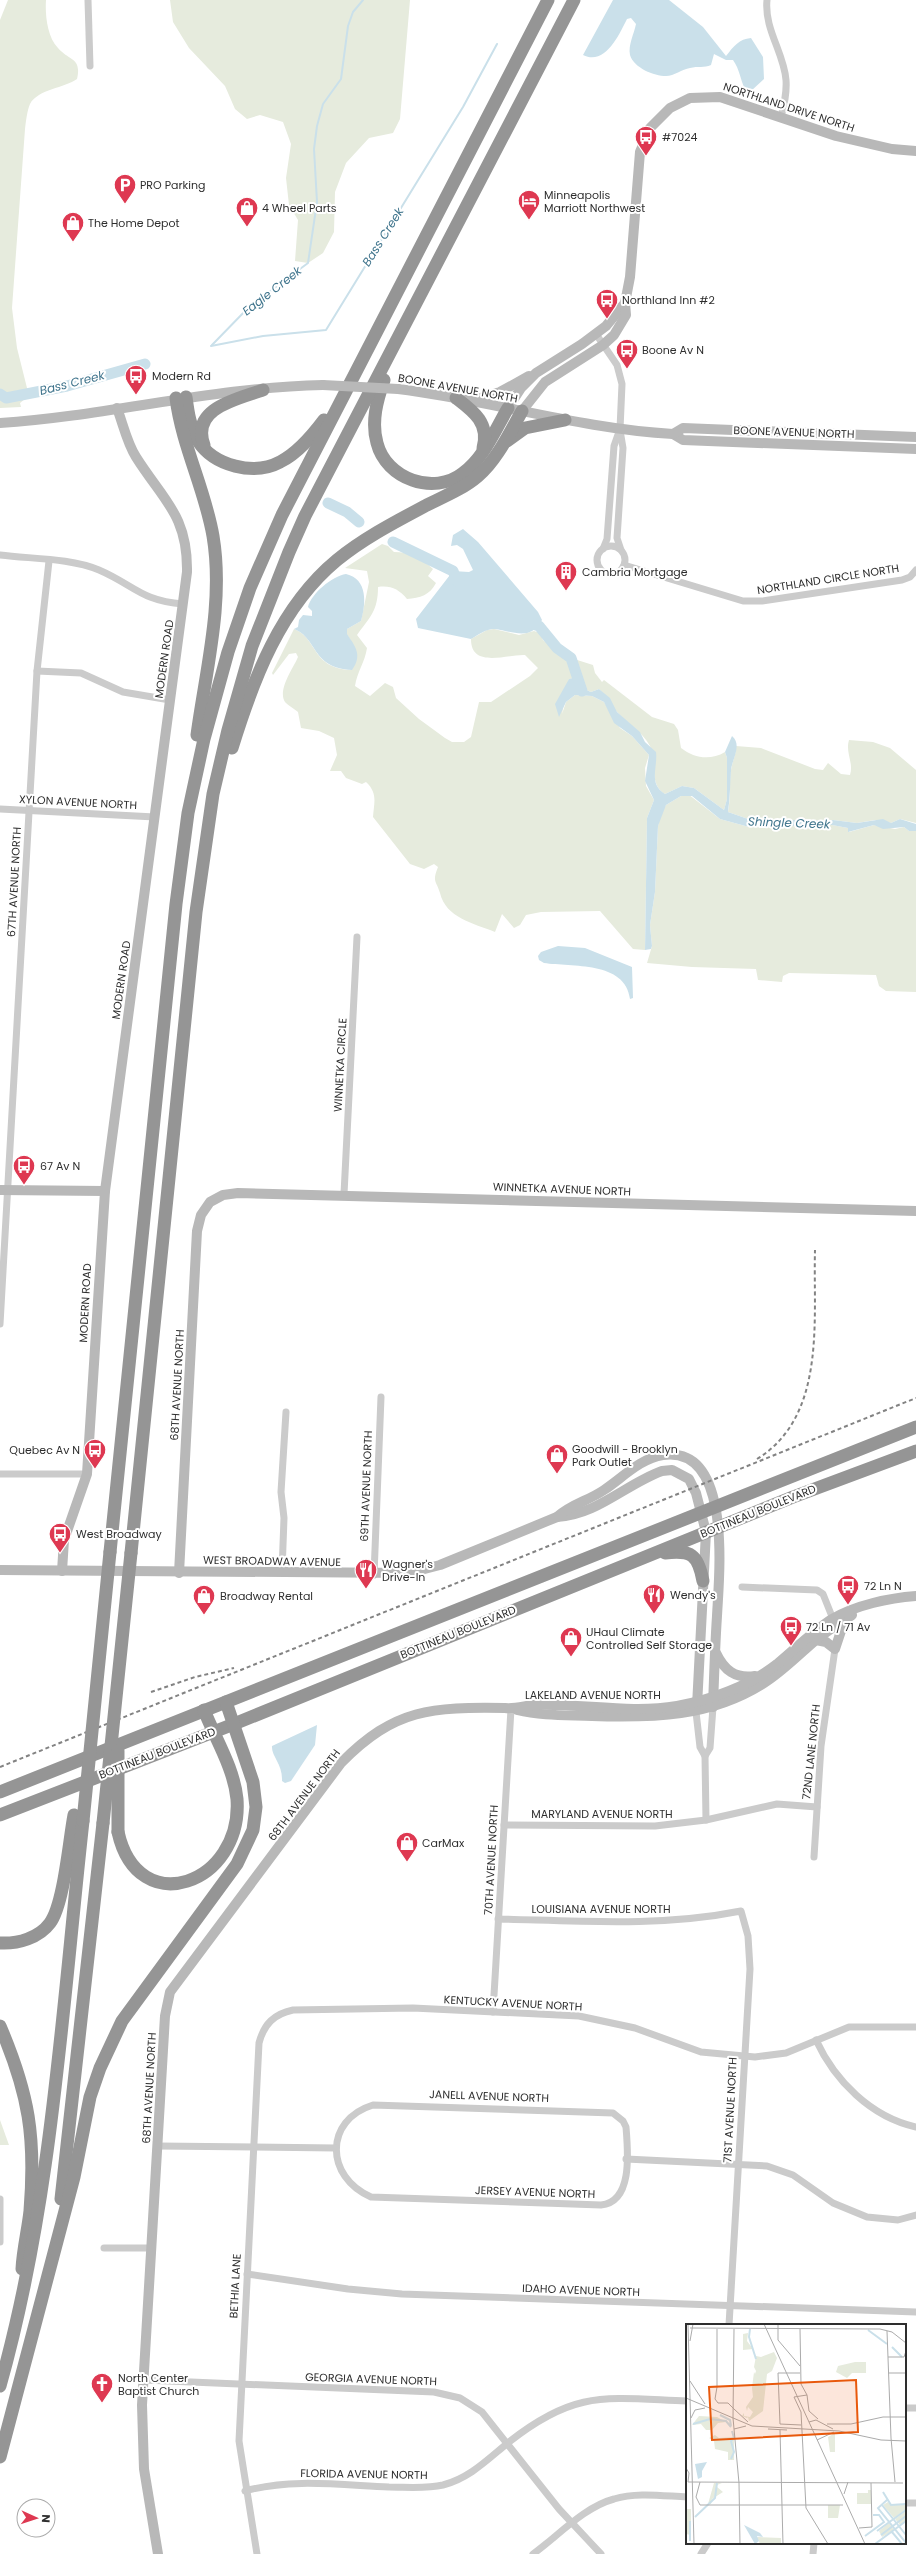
<svg xmlns="http://www.w3.org/2000/svg" width="916" height="2554" font-family="Poppins,sans-serif">
	<style>
		.green { fill: #e6ebdd }
		.water { fill: #cae0ea }
		.lines { fill: none; stroke-linecap: round; stroke-linejoin: round }
		.stream { stroke: #cae0ea; stroke-width: 2 }
		.river { stroke: #cae0ea; stroke-width: 11 }
		.street { stroke: #cbcbcb; stroke-width: 7 }
		.secondary { stroke: #b8b8b8; stroke-width: 10 }
		.highway { stroke: #959595; stroke-width: 13 }
		.rail { stroke: #838383; stroke-width: 2; stroke-dasharray: 4 3; stroke-linecap: butt }
		.secondary-bridge { stroke: #b8b8b8; stroke-width: 10 }
		.highway-bridge { stroke: #959595; stroke-width: 13 }
		.labels { text-anchor: middle; stroke-width: 4; stroke-linejoin: round; paint-order: stroke }
		.street-label { font-size: 11px; fill: #2e2e2e; stroke: #fff }
		.poi-label { font-size: 11px; fill: #2e2e2e; stroke: #fff; text-anchor: start }
		.water-label { font-size: 12px; font-style: italic; fill: #40758d; stroke: #fff }
		.inset-river { fill: none; stroke: #cae0ea; stroke-width: 2 }
		.inset-road { fill: none; stroke: #ababab; stroke-width: 1 }
		.view { fill: #e8590c; fill-opacity: 0.15; stroke: #e8590c; stroke-width: 2 }
		.inset-edge { fill: none; stroke: #2e2e2e; stroke-width: 2 }
	</style>
	<rect width="100%" height="100%" fill="#fff"/>
	<g class="green">
		<path d="M8 0H46C45 14 47 37 58 48 69 61 82 57 77 79 65 88 38 89 30 104 27 111 26 121 25 129L12 308 17 348 27 388 26 398 20 403 21 407 0 408V20Z"/>
		<polygon points="170,0 410,0 400,119 393,133 369,138 346,163 335,192 334,232 323,253 308,263 295,261 298,220 289,205 286,178 291,144 283,122 260,115 247,119 235,109 225,86 189,48 173,22"/>
		<path d="M382 544 388 546 394 552C410 552 421 558 433 569L428 576 436 583C430 595 420 598 407 599 399 589 390 585 378 587 378 611 370 617 357 635L367 648C365 662 357 672 355 686L370 696 385 683 393 687 396 698 419 719 445 738 452 742H464L471 737 479 702H491L530 676 538 668 525 655C507 654 471 669 471 639L487 630 494 629 519 635 534 631 540 633 543 640 568 660 576 678 569 679 562 714 566 702 575 695 592 696 604 702 620 728 632 736 649 755 645 768 646 786 654 800 647 818 645 950 633 949 600 911 541 912 526 915 520 925 514 928 502 914 495 932C473 923 446 918 440 893 436 880 432 882 438 867L434 864 424 869 410 864 373 817C374 803 378 793 366 782L362 784 346 778 341 771H330L337 755 334 738 319 731 301 728 298 712C294 709 288 705 285 702 277 690 294 667 298 657L296 653 289 654 273 675 272 673 294 629C318 638 311 669 352 670L351 641 346 633 347 629 361 621 369 582 367 571 345 568Z"/>
		<path d="M574 659 593 665 595 673 602 682 604 680 652 717 674 724 678 730 681 748C694 758 710 761 725 752L727 758V799L724 810 694 788 682 786 665 794C648 784 658 762 650 746 642 731 627 723 616 711 610 703 608 697 599 689L591 692 584 689Z"/>
		<path d="M849 740 873 742 890 748 916 770V823L900 819 891 823 875 820 857 823 833 820H751L728 812C731 797 729 784 731 770 732 762 736 756 736 746L761 748 815 769 823 770 828 763 841 774 850 775C854 763 845 752 849 740Z"/>
		<polygon points="688,794 720,819 749,827 832,825 848,828 849,832 874,825 895,829 904,827 909,831 916,831 916,992 886,991 879,986 876,975 789,973 783,976 782,982 758,980 756,969 692,967 647,963 652,946 650,925 655,892 658,826 661,813 666,805 681,796"/>
		<polygon points="0,2120 9,2145 0,2145"/>
	</g>
	<g class="water">
		<path d="M613 0H669L703 27 726 56C734 46 739 39 751 38L763 57 764 79 751 91 745 89C740 79 740 70 733 60H726L714 54 711 65C704 68 698 66 690 68 682 69 674 76 666 76 654 76 634 68 630 55 628 45 634 34 636 24L631 18 627 19C619 35 605 66 583 55Z"/>
		<path d="M463 529 478 542 538 612 542 620C530 642 513 631 494 629 486 629 478 635 471 639L418 628 416 619 453 571 469 572 473 570 463 549 457 545 451 546 453 535Z"/>
		<path d="M346 574C368 579 366 604 361 621L347 629V634C355 646 363 655 352 670 311 668 318 638 294 629L298 627 299 620 303 615 312 616V611L308 607C311 594 332 576 346 574Z"/>
		<path d="M581 676 584 689 591 692 599 689 610 698 617 712 640 732 645 742 656 752C658 767 648 784 665 794L682 786 694 788 724 810 727 799V758L725 752 732 736C743 745 731 761 731 771 730 785 730 798 728 812L751 820H833L857 823 883 819 891 823 900 819 916 824V831H909L904 827 883 829 874 825 848 832V828L832 825 749 827 720 819 692 796H681L666 805 658 826 655 892 650 925 652 946 651 949 645 950 647 818 654 800 645 781 649 755 632 736 614 723 604 702 592 696 575 695 566 702 559 717 555 704 569 679Z"/>
		<path d="M558 946 585 948 632 967 633 998 630 999C626 961 571 967 544 963L539 960 538 956 541 952Z"/>
		<path d="M317 1725 315 1745 291 1781 285 1783 282 1781C283 1764 271 1756 272 1746Z"/>
	</g>
	<g class="lines">
		<g class="stream">
			<polyline points="212,345 249,307 308,263 317,202 314,149 317,126 323,104 341,79 348,26 353,12 363,0"/>
			<polyline points="211,346 263,336 326,330 463,107 497,44"/>
		</g>
		<g class="river">
			<polyline points="0,394 6,398 67,386 145,364"/>
			<polyline points="328,503 347,512 359,522"/>
			<polyline points="393,542 453,571 457,581 460,583"/>
			<polyline points="526,622 539,626 557,648 571,658 582,691"/>
		</g>
		<g class="street">
			<polyline points="88,0 90,66"/>
			<path d="M767 0C764 29 784 53 786 80 787 93 784 105 781 117"/>
			<polyline points="596,334 617,365 622,384 620,429 614,446 607,539 603,549"/>
			<polyline points="620,430 623,448 617,538 621,550"/>
			<circle cx="611" cy="560" r="14"/>
			<path d="M0 555C32 559 70 558 99 570 134 585 141 601 183 604"/>
			<polyline points="624,565 743,601 762,601 902,580 910,577 916,570"/>
			<polyline points="37,671 81,673 123,692 170,700"/>
			<polyline points="0,809 155,817"/>
			<polyline points="344,1194 357,937"/>
			<polyline points="0,1324 37,671 49,561"/>
			<polyline points="0,1474 87,1474"/>
			<polyline points="282,1572 284,1518 281,1492 286,1412"/>
			<polyline points="374,1575 381,1397"/>
			<polyline points="742,1587 817,1590 823,1594 833,1619"/>
			<polyline points="696,1712 700,1747 705,1756"/>
			<polyline points="706,1820 705,1756 710,1748 713,1707"/>
			<polyline points="504,1825 655,1826 706,1820 777,1804 817,1807"/>
			<polyline points="814,1857 821,1746 835,1649"/>
			<path d="M498 1919C580 1921 661 1927 741 1911L748 1936 750 1969 729 2325"/>
			<polyline points="493,2012 511,1709"/>
			<path d="M816 2040C835 2081 871 2117 916 2127"/>
			<path d="M373 2105 613 2113 623 2121 626 2127C628 2152 633 2202 601 2205L371 2197C325 2177 324 2120 373 2105Z"/>
			<polyline points="158,2146 336,2148"/>
			<polyline points="626,2159 767,2166 793,2175 833,2203 867,2217 898,2220 916,2215"/>
			<polyline points="0,2199 0,2242"/>
			<polyline points="104,2248 151,2248"/>
			<polyline points="247,2274 348,2289 402,2294 916,2312"/>
			<polyline points="144,2380 434,2392 460,2398 482,2412 559,2509 601,2554"/>
			<polyline points="905,2408 916,2408"/>
			<path d="M245 2491C291 2478 341 2485 389 2487 407 2487 426 2489 443 2485 470 2478 488 2459 509 2442 576 2389 606 2398 687 2401"/>
			<polyline points="905,2503 916,2503"/>
			<path d="M257 2554 239 2441 259 2043C264 2024 274 2014 293 2010L413 2008 579 2016 635 2028 701 2052 755 2057 786 2053 849 2027H916"/>
			<path d="M533 2554C558 2536 584 2507 614 2499 637 2492 663 2496 687 2497"/>
			<polyline points="701,2554 708,2543"/>
			<polyline points="813,2554 814,2543"/>
		</g>
		<g class="secondary">
			<path d="M398 389C490 400 580 429 673 434L683 440 916 449"/>
			<polyline points="474,400 500,392 529,376"/>
			<polyline points="508,408 521,388 536,373 582,344 606,326 625,303"/>
			<polyline points="522,411 545,382 603,345 614,335 626,315 625,303 630,277 640,152 650,128 670,108 690,98 720,97 836,136 892,149 916,151"/>
			<path d="M0 423C108 416 214 387 323 385"/>
			<polyline points="673,434 683,428 916,437"/>
			<polyline points="0,1190 105,1191"/>
			<path d="M557 1517C597 1515 626 1484 662 1471L672 1470 689 1479 696 1493 706 1532 697 1706"/>
			<path d="M0 1570 409 1573 440 1565 557 1517C571 1504 588 1501 604 1490 622 1478 641 1458 663 1455 733 1445 719 1576 717 1616 715 1646 714 1677 713 1707"/>
			<path d="M62 1571 64 1540 87 1474 105 1191 187 572C188 515 163 500 136 457 127 443 123 424 117 408"/>
			<polyline points="179,1573 197,1231 201,1215 210,1202 223,1195 238,1193 916,1211"/>
			<polyline points="816,1640 826,1642 835,1649 845,1619"/>
			<path d="M716 1653C724 1670 735 1679 755 1676"/>
			<path d="M517 1710C542 1716 566 1715 592 1716 653 1718 711 1717 764 1683 780 1673 793 1660 808 1647 821 1634 837 1625 852 1615"/>
			<path d="M158 2554 144 2469 142 2405 165 2016 170 1992 341 1763C395 1708 432 1707 505 1708 515 1709 524 1706 533 1705 581 1703 629 1714 677 1706 711 1700 749 1686 777 1664 795 1649 812 1632 832 1619 856 1605 889 1598 916 1596"/>
		</g>
		<g class="highway">
			<path d="M384 380C377 400 371 422 377 443 386 479 434 496 463 473 484 458 495 430 508 408"/>
			<path d="M186 397C188 412 190 427 198 441 214 466 254 476 280 462 298 453 312 436 324 420"/>
			<path d="M176 398C182 446 205 489 213 536 224 602 206 669 197 735"/>
			<path d="M456 398C473 411 490 423 483 448"/>
			<polyline points="507,441 525,428 565,420"/>
			<path d="M204 445C190 408 238 399 263 390"/>
			<path d="M232 748C253 680 280 607 337 560 364 538 395 522 425 506 443 497 463 489 478 476 497 460 510 432 522 411"/>
			<polyline points="110,1552 176,904 188,813 204,739 228,652 250,588 282,515 548,0"/>
			<polyline points="131,1553 196,912 213,794 228,730 252,646 289,552 305,516 574,0"/>
			<path d="M665 1553C691 1550 698 1554 703 1581"/>
			<polyline points="0,1792 916,1427"/>
			<polyline points="0,1815 234,1724 793,1497 916,1451"/>
			<path d="M118 1832C138 1922 243 1884 237 1799 234 1768 215 1738 204 1710"/>
			<path d="M0 1943C18 1944 39 1938 50 1923 64 1904 69 1841 74 1815"/>
			<path d="M0 2026C29 2094 36 2137 30 2211 28 2230 23 2249 22 2269"/>
			<polyline points="61,2199 103,1823"/>
			<path d="M0 2386C52 2201 62 2010 83 1821"/>
			<polyline points="0,2457 74,2177 90,2097 100,2068 122,2021 237,1864 253,1830 256,1807 253,1782 226,1702"/>
		</g>
		<g class="rail">
			<path d="M757 1459C827 1416 813 1319 815 1250"/>
			<polyline points="151,1692 195,1677 234,1668"/>
			<polyline points="0,1767 916,1398"/>
		</g>
		<polyline class="secondary-bridge" points="323,385 398,389"/>
		<g class="highway-bridge">
			<polyline points="83,1821 110,1552"/>
			<polyline points="103,1823 131,1553"/>
			<polyline points="118,1832 118,1751"/>
		</g>
	</g>
	<defs>
		<g id="bus-pin" transform="scale(1.15)"><path d="M0 17L-7.5 6A9.5 9.5 0 1 1 7.5 6Z" fill="#de3851" stroke="#fff"/><path d="M-5-6H5V4H4V6H2V4H-2V6H-4V4H-5ZM-3.5-4V0h7V-4ZM-3.5 1.2v1.5H-2V1.2ZM2 1.2v1.5H3.5V1.2Z" fill="#fff"/></g>
		<g id="parking-pin" transform="scale(1.15)"><path d="M0 17L-7.5 6A9.5 9.5 0 1 1 7.5 6Z" fill="#de3851" stroke="#fff"/><path d="M-3.5-5.5H1a3.5 3.5 0 0 1 0 7H-1V5.5H-3.5ZM-1-3.4V-.6H.8a1.4 1.4 0 0 0 0-2.8Z" fill="#fff"/></g>
		<g id="hotel-pin" transform="scale(1.15)"><path d="M0 17L-7.5 6A9.5 9.5 0 1 1 7.5 6Z" fill="#de3851" stroke="#fff"/><path d="M-6-4.5h1.5V1H6V5H4.5V3h-9V5H-6ZM-4 0a1.8 1.8 0 1 1 3.6 0ZM.5 0V-2.5h3Q6-2.5 6 0Z" fill="#fff"/></g>
		<g id="shop-pin" transform="scale(1.15)"><path d="M0 17L-7.5 6A9.5 9.5 0 1 1 7.5 6Z" fill="#de3851" stroke="#fff"/><path d="M-5-2.5h2.3a2.7 3.5 0 0 1 5.4 0H5L5.5 6h-11ZM-1.5-2.5h3a1.5 2.3 0 0 0-3 0Z" fill="#fff"/></g>
		<g id="building-pin" transform="scale(1.15)"><path d="M0 17L-7.5 6A9.5 9.5 0 1 1 7.5 6Z" fill="#de3851" stroke="#fff"/><path d="M-4-6H4V6H1V3H-1V6H-4ZM-2.5-4.3h1.7v1.8h-1.7ZM.8-4.3h1.7v1.8H.8ZM-2.5-1h1.7V.8h-1.7ZM.8-1h1.7V.8H.8Z" fill="#fff"/></g>
		<g id="restaurant-pin" transform="scale(1.15)"><path d="M0 17L-7.5 6A9.5 9.5 0 1 1 7.5 6Z" fill="#de3851" stroke="#fff"/><path d="M-5-6h1v4h1v-4h1v4h1v-4h1v5L-1.5 .5V6h-2V.5L-5-1ZM5-6V6H3V1.5H1.5Q1.5-4 5-6Z" fill="#fff"/></g>
		<g id="church-pin" transform="scale(1.15)"><path d="M0 17L-7.5 6A9.5 9.5 0 1 1 7.5 6Z" fill="#de3851" stroke="#fff"/><path d="M-1.2-6h2.4v3.5h3.3v2.4h-3.3V6h-2.4V-.1h-3.3v-2.4h3.3Z" fill="#fff"/></g>
	</defs>
	<g fill-rule="evenodd">
		<use href="#bus-pin" x="646" y="137"/>
		<use href="#parking-pin" x="125" y="185"/>
		<use href="#hotel-pin" x="529" y="201"/>
		<use href="#shop-pin" x="247" y="208"/>
		<use href="#shop-pin" x="73" y="223"/>
		<use href="#bus-pin" x="607" y="300"/>
		<use href="#bus-pin" x="627" y="350"/>
		<use href="#bus-pin" x="136" y="376"/>
		<use href="#building-pin" x="566" y="572"/>
		<use href="#bus-pin" x="24" y="1166"/>
		<use href="#bus-pin" x="95" y="1450"/>
		<use href="#shop-pin" x="557" y="1455"/>
		<use href="#bus-pin" x="60" y="1534"/>
		<use href="#restaurant-pin" x="366" y="1570"/>
		<use href="#bus-pin" x="848" y="1586"/>
		<use href="#restaurant-pin" x="654" y="1595"/>
		<use href="#shop-pin" x="204" y="1596"/>
		<use href="#bus-pin" x="791" y="1627"/>
		<use href="#shop-pin" x="571" y="1638"/>
		<use href="#shop-pin" x="407" y="1843"/>
		<use href="#church-pin" x="102" y="2384"/>
	</g>
	<g class="labels">
		<g class="street-label">
			<text transform="translate(789 107) rotate(18)" y="4">NORTHLAND DRIVE NORTH</text>
			<text transform="translate(458 388) rotate(10)" y="4">BOONE AVENUE NORTH</text>
			<text transform="translate(794 432) rotate(2)" y="4">BOONE AVENUE NORTH</text>
			<text transform="translate(828 579) rotate(-9)" y="4">NORTHLAND CIRCLE NORTH</text>
			<text transform="translate(164 659) rotate(-82)" y="4">MODERN ROAD</text>
			<text transform="translate(78 802) rotate(3)" y="4">XYLON AVENUE NORTH</text>
			<text transform="translate(14 882) rotate(-87)" y="4">67TH AVENUE NORTH</text>
			<text transform="translate(121 980) rotate(-82)" y="4">MODERN ROAD</text>
			<text transform="translate(340 1065) rotate(-87)" y="4">WINNETKA CIRCLE</text>
			<text transform="translate(562 1189) rotate(2)" y="4">WINNETKA AVENUE NORTH</text>
			<text transform="translate(85 1303) rotate(-87)" y="4">MODERN ROAD</text>
			<text transform="translate(177 1385) rotate(-87)" y="4">68TH AVENUE NORTH</text>
			<text transform="translate(366 1486) rotate(-88)" y="4">69TH AVENUE NORTH</text>
			<text transform="translate(758 1511) rotate(-22)" y="4">BOTTINEAU BOULEVARD</text>
			<text transform="translate(272 1561) rotate(1)" y="4">WEST BROADWAY AVENUE</text>
			<text transform="translate(458 1632) rotate(-22)" y="4">BOTTINEAU BOULEVARD</text>
			<text x="593" y="1699">LAKELAND AVENUE NORTH</text>
			<text transform="translate(811 1752) rotate(-84)" y="4">72ND LANE NORTH</text>
			<text transform="translate(157 1753) rotate(-21)" y="4">BOTTINEAU BOULEVARD</text>
			<text transform="translate(304 1795) rotate(-53)" y="4">68TH AVENUE NORTH</text>
			<text x="602" y="1818">MARYLAND AVENUE NORTH</text>
			<text transform="translate(491 1860) rotate(-87)" y="4">70TH AVENUE NORTH</text>
			<text x="601" y="1913">LOUISIANA AVENUE NORTH</text>
			<text transform="translate(513 2003) rotate(3)" y="4">KENTUCKY AVENUE NORTH</text>
			<text transform="translate(149 2088) rotate(-87)" y="4">68TH AVENUE NORTH</text>
			<text transform="translate(489 2096) rotate(2)" y="4">JANELL AVENUE NORTH</text>
			<text transform="translate(730 2110) rotate(-87)" y="4">71ST AVENUE NORTH</text>
			<text transform="translate(535 2192) rotate(2)" y="4">JERSEY AVENUE NORTH</text>
			<text transform="translate(235 2286) rotate(-87)" y="4">BETHIA LANE</text>
			<text transform="translate(581 2290) rotate(2)" y="4">IDAHO AVENUE NORTH</text>
			<text transform="translate(371 2379) rotate(2)" y="4">GEORGIA AVENUE NORTH</text>
			<text transform="translate(364 2474) rotate(1)" y="4">FLORIDA AVENUE NORTH</text>
		</g>
		<g class="poi-label">
			<text x="662" y="141">#7024</text>
			<text x="140" y="189">PRO Parking</text>
			<text x="544" y="199">Minneapolis<tspan x="544" dy="13">Marriott Northwest</tspan></text>
			<text x="262" y="212">4 Wheel Parts</text>
			<text x="88" y="227">The Home Depot</text>
			<text x="622" y="304">Northland Inn #2</text>
			<text x="642" y="354">Boone Av N</text>
			<text x="152" y="380">Modern Rd</text>
			<text x="582" y="576">Cambria Mortgage</text>
			<text x="40" y="1170">67 Av N</text>
			<text x="572" y="1453">Goodwill - Brooklyn<tspan x="572" dy="13">Park Outlet</tspan></text>
			<text x="80" y="1454" text-anchor="end">Quebec Av N</text>
			<text x="76" y="1538">West Broadway</text>
			<text x="382" y="1568">Wagner's<tspan x="382" dy="13">Drive-In</tspan></text>
			<text x="864" y="1590">72 Ln N</text>
			<text x="670" y="1599">Wendy's</text>
			<text x="220" y="1600">Broadway Rental</text>
			<text x="806" y="1631">72 Ln / 71 Av</text>
			<text x="586" y="1636">UHaul Climate<tspan x="586" dy="13">Controlled Self Storage</tspan></text>
			<text x="422" y="1847">CarMax</text>
			<text x="118" y="2382">North Center<tspan x="118" dy="13">Baptist Church</tspan></text>
		</g>
		<g class="water-label">
			<text transform="translate(383 237) rotate(-58)" y="4">Bass Creek</text>
			<text transform="translate(272 291) rotate(-38)" y="4">Eagle Creek</text>
			<text transform="translate(72 383) rotate(-14)" y="4">Bass Creek</text>
			<text transform="translate(789 823) rotate(2)" y="4">Shingle Creek</text>
		</g>
	</g>
	<g transform="translate(686 2324)">
		<rect width="220" height="220" fill="#fff"/>
		<path d="M62 9 61 17 67 25 57 26V10ZM88 28 91 34 86 47 81 50 77 87 63 97 62 93 61 94 56 92 58 89V92L64 93 67 88 62 83 61 87 60 83 67 73 66 64 68 48 69 50 70 47 68 43 70 32 75 33ZM169 38H180V49H166L161 54 150 48 152 42ZM13 92 31 93 40 98 32 99 26 106H20L15 100 6 101ZM149 109V128H144L142 113ZM29 111 33 114 48 113V136H42V128L29 125 28 117 23 114ZM28 159H36L31 161V163L37 168 26 175 25 180H22ZM182 166H185V180H171V169H182ZM202 178 205 181H220V185L208 194 197 181ZM142 181H154L152 194H142ZM0 185H5V211L0 210ZM220 187V197L214 201 209 195ZM203 199 208 206 196 213 193 207ZM71 213 95 214V220H74Z" fill="#e6ebdd"/>
		<path d="M21 138 16 147V153L12 155 9 140ZM58 201 74 209 77 213 71 212 73 217 69 220Z" fill="#cae0ea"/>
		<path class="inset-river" d="M64 5 63 13 70 35M182 6 201 20M206 23 216 33M34 91 44 96 45 102M7 100 24 95 40 97 45 103M45 135 48 128 45 117 48 114 46 107M197 168 205 181 220 180M201 176 192 184 220 219M196 181 220 211M9 193 29 174 31 159M4 197V217M191 207 220 186M206 208 216 220M195 211 220 192M179 212 198 198 193 191H187M189 220 220 197"/>
		<path class="inset-road" d="M2 0 8 220M78 0 179 220M92 0V16L114 42M4 4 194 5 206 8 220 19M31 5V63L29 75 32 79H42L48 85M48 5 47 94 53 159 54 220M114 5 115 60 121 71 123 87 132 95M201 7 205 114 209 158M4 17 7 0M202 33H218L220 27M114 49H92L94 100 115 101M202 49H220M4 57 19 80M121 71 108 73 115 88 120 184 142 220M0 74 66 102 153 107 195 116 220 117M48 85 62 98M5 94 9 86 19 84M123 98 130 96 147 105M141 100H165L197 93H220M48 105 60 102M82 105 101 106M94 106 97 220M131 116 148 108M0 144 3 149 2 158 217 159M14 158 10 173 14 181H157M158 170 162 158M173 204 186 203 185 159"/>
		<path class="view" d="M170 56 172 108 26 116 23 63Z"/>
		<rect width="220" height="220" class="inset-edge"/>
	</g>
	<g transform="translate(36 2518) rotate(93)"><circle r="19" fill="#ffffff" stroke="#ababab"/>
	<path d="M0-3L7 15L0 10L-7 15Z" fill="#de3851"/>
	<text y="-6" font-size="11" font-weight="bold" text-anchor="middle" fill="#2e2e2e">N</text>
	</g>
</svg>
